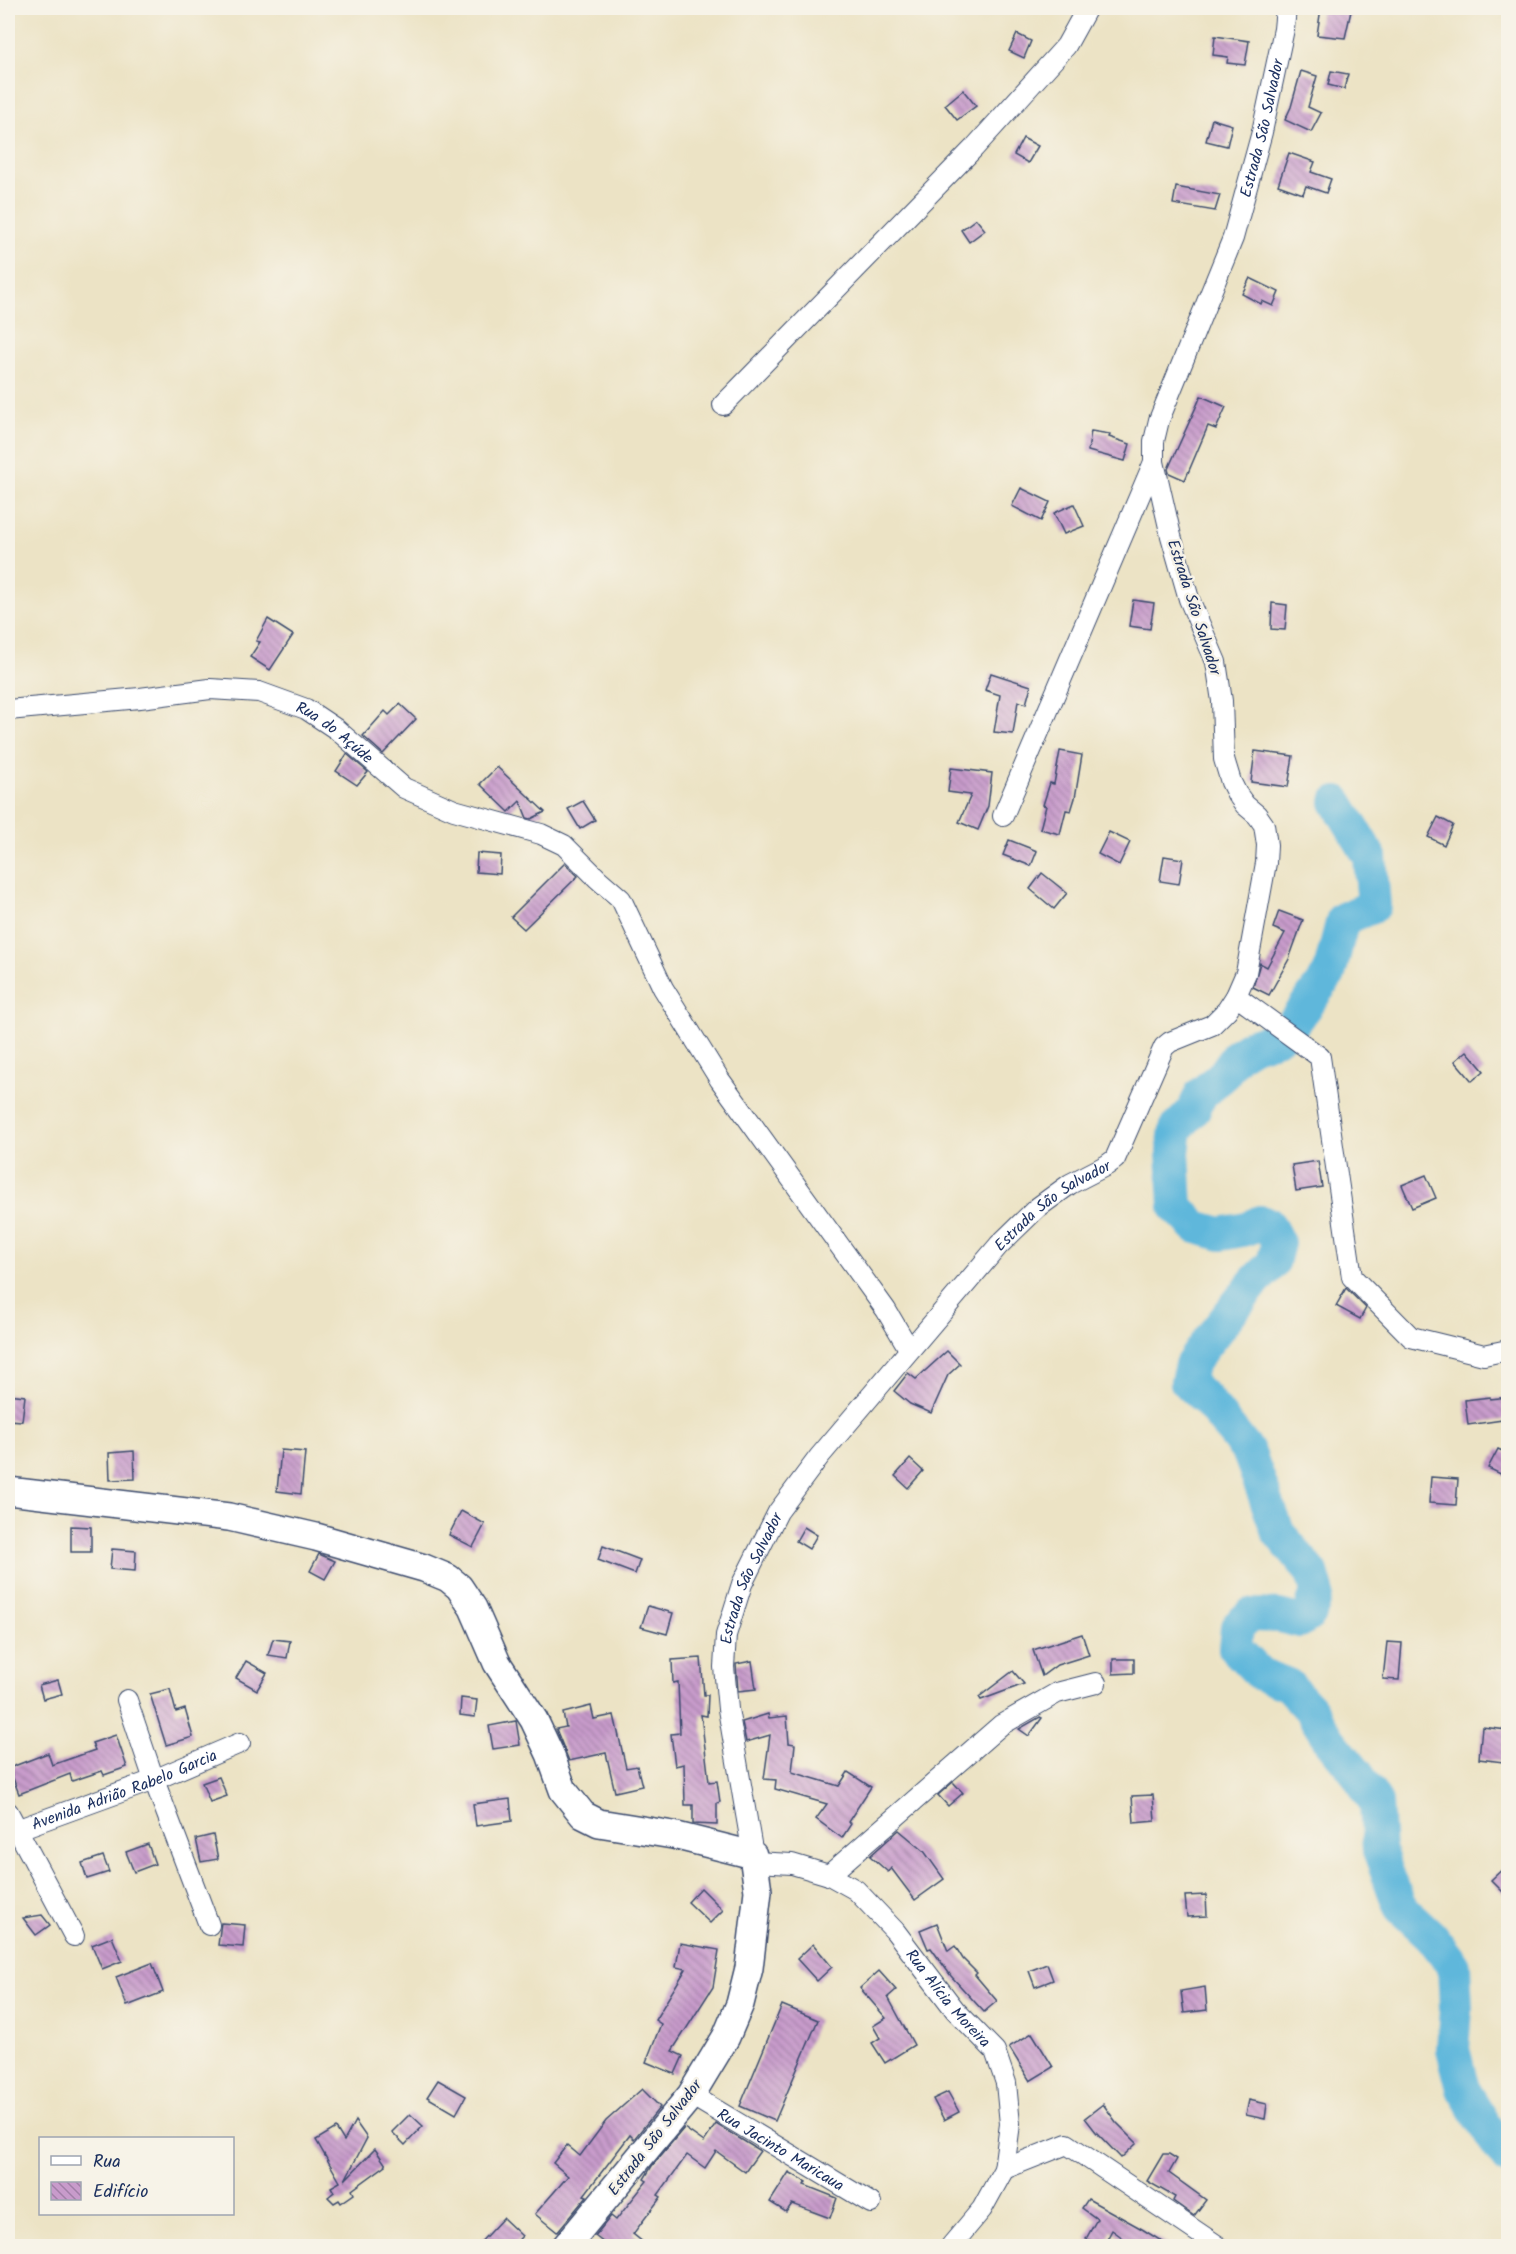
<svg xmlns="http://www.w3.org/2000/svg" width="1516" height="2254" font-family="Kalam,sans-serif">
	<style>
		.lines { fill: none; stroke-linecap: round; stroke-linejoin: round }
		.river { stroke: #5eb7db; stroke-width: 34 }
		.building { fill: url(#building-back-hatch) }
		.street-casing { stroke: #3a4a6d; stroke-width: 22 }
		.secondary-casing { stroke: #3a4a6d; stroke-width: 30 }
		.street { stroke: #fff; stroke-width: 20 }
		.secondary { stroke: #fff; stroke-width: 27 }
		.labels { text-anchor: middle; stroke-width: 5; stroke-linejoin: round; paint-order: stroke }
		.street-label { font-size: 16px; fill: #1b2f5e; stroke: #f7f3e8 }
	</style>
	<defs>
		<pattern id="building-back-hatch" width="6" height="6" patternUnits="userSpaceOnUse" patternTransform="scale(1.5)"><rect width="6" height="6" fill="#c89bcb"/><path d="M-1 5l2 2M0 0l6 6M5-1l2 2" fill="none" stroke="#a27fa8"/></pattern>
	</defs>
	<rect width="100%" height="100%" fill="#f7f3e8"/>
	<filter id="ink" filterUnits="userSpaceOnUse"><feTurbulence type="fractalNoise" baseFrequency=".0167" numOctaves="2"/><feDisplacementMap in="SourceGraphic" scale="12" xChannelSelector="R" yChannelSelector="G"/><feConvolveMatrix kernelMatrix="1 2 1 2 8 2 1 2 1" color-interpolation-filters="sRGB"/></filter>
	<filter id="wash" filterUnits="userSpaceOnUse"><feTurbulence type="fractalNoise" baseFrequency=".008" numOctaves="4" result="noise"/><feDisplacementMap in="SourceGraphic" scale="24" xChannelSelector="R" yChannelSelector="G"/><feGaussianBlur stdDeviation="1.35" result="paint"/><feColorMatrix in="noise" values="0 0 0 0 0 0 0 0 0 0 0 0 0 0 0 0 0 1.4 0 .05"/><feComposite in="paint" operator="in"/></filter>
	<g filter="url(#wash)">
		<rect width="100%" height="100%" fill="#ece3c5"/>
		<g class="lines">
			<polyline class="river" points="1337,802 1370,857 1374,906 1343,919 1329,974 1290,1027 1278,1037 1253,1045 1237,1055 1224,1074 1201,1094 1193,1111 1176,1129 1173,1152 1176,1207 1196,1227 1221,1234 1247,1229 1260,1222 1268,1224 1278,1243 1273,1263 1255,1281 1201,1350 1191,1365 1187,1382 1206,1399 1249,1453 1278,1532 1312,1573 1317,1591 1310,1614 1300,1621 1279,1616 1250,1615 1237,1627 1235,1648 1260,1674 1288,1685 1310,1709 1330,1741 1358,1775 1376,1803 1379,1851 1400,1907 1431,1936 1454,1966 1456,2008 1453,2049 1463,2089 1493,2138 1508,2159"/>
		</g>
		<g id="blocks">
			<g class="building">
				<polygon points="1321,8 1336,8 1351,11 1345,38 1317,35"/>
				<polygon points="1017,34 1031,41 1024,58 1009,51"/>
				<polygon points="1215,36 1249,41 1245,65 1227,63 1228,57 1213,55"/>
				<polygon points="1301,71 1317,76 1308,107 1321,113 1311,132 1285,120 1291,107"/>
				<polygon points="1331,71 1348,74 1344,89 1328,85"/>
				<polygon points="963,90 976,106 957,120 945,105"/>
				<polygon points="1212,119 1232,125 1227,146 1206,141"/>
				<polygon points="1023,138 1038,146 1028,163 1014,155"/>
				<polygon points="1289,153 1315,162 1311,172 1331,179 1326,193 1306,186 1303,194 1278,185"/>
				<polygon points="1176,187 1220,195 1215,211 1173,204"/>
				<polygon points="976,219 985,230 969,242 961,230"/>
				<polygon points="1250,278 1279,292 1273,306 1262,301 1261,304 1242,294"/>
				<polygon points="1201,396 1226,407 1216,429 1208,426 1185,480 1169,473 1168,469"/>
				<polygon points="1091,431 1110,434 1109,437 1130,444 1125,461 1088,451"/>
				<polygon points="1021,488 1050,502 1041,521 1012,506"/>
				<polygon points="1074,504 1084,526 1064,534 1054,513"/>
				<polygon points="1133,600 1154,603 1150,629 1129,626"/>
				<polygon points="1272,603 1287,605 1285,630 1271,629"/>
				<polygon points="268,619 293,635 270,670 250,657 260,642 256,641"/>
				<polygon points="991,673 1031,686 1026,704 1018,701 1013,734 994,732 1000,695 985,690"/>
				<polygon points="400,704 416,719 383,754 363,736 385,711 389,715"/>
				<polygon points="1060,751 1082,755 1075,798 1071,811 1066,810 1060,834 1040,829 1046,806 1043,805 1050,783 1054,784"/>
				<polygon points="1255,751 1293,756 1288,787 1251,782"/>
				<polygon points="347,754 368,772 357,785 336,771"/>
				<polygon points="497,767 511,780 545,812 531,819 527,818 520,801 509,812 480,784"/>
				<polygon points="951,768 992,773 988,806 978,830 959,822 971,795 948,792"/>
				<polygon points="583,801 595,820 580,829 568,809"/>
				<polygon points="1438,817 1453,825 1444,845 1428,837"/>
				<polygon points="1109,832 1130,842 1119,865 1098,854"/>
				<polygon points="1009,840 1037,851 1031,866 1003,855"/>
				<polygon points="477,853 501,855 500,874 476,872"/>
				<polygon points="1164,856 1183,859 1179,884 1160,881"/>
				<polygon points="565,863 578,876 524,929 511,917"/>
				<polygon points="1042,873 1067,893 1054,909 1030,889"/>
				<polygon points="1279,911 1303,920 1289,959 1269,995 1253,987 1260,963 1267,967 1285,933 1273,928"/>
				<polygon points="1467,1051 1484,1071 1472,1081 1455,1061"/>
				<polygon points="1318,1161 1322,1187 1296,1191 1292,1165"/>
				<polygon points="1426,1175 1436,1198 1412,1208 1402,1185"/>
				<polygon points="1346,1288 1366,1308 1360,1319 1336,1306"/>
				<polygon points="947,1351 960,1364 948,1375 931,1413 910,1404 894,1391 908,1373 916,1379"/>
				<polygon points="8,1394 25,1396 22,1421 8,1420"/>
				<polygon points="1490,1397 1490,1399 1509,1397 1509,1419 1468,1425 1465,1400"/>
				<polygon points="1498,1449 1509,1454 1509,1478 1488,1468"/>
				<polygon points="281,1450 305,1452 301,1494 277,1491"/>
				<polygon points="134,1451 135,1479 110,1480 109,1453"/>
				<polygon points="910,1459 923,1471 908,1488 895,1476"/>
				<polygon points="1431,1477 1458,1479 1456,1505 1429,1503"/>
				<polygon points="461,1511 485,1524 473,1547 449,1535"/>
				<polygon points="71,1526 91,1527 91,1552 71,1552"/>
				<polygon points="804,1527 817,1535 809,1549 796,1541"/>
				<polygon points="603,1546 640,1560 635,1574 598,1560"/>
				<polygon points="112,1549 136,1551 135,1571 110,1569"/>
				<polygon points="319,1554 335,1561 325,1579 310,1571"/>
				<polygon points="648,1606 673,1613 667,1634 641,1627"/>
				<polygon points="1082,1634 1089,1655 1057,1665 1042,1676 1033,1650"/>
				<polygon points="273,1639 290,1641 287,1658 268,1655"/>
				<polygon points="1387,1642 1402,1643 1399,1680 1383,1679"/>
				<polygon points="701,1658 704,1695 708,1695 707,1716 701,1715 709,1782 717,1781 720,1802 717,1803 717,1825 693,1824 693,1805 685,1805 684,1764 675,1766 671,1734 680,1733 678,1682 673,1683 672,1660"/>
				<polygon points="1113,1659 1134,1659 1134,1673 1113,1674"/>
				<polygon points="246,1661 267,1673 257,1690 236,1678"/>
				<polygon points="752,1661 756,1689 738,1691 736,1664"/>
				<polygon points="1013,1671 1024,1684 981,1700 979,1697"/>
				<polygon points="58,1680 62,1694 43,1699 39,1685"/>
				<polygon points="170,1689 176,1712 185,1709 193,1737 166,1745 150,1694"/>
				<polygon points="461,1698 477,1700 475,1717 460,1715"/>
				<polygon points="591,1706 594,1719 614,1715 626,1768 637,1766 642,1786 615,1792 606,1753 569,1761 556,1729 566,1727 563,1713"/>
				<polygon points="768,1714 769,1718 787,1716 789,1743 795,1744 792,1772 839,1786 848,1772 871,1787 848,1822 851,1824 842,1838 816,1819 827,1804 775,1789 776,1780 764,1779 770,1735 746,1742 742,1722"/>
				<polygon points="1040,1717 1042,1718 1029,1736 1019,1729"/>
				<polygon points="516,1721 520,1745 493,1749 489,1726"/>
				<polygon points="1482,1727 1507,1730 1503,1762 1479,1759"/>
				<polygon points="116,1735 127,1767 104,1775 102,1771 72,1781 70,1774 19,1794 9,1768 48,1753 52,1765 95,1750 92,1743"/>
				<polygon points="219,1777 227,1796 210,1802 202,1783"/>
				<polygon points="953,1782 963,1793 948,1806 938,1795"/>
				<polygon points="1153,1795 1155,1821 1134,1823 1132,1796"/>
				<polygon points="510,1799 512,1821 476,1826 473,1804"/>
				<polygon points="899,1830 924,1851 944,1879 915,1900 891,1868 888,1872 870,1856"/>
				<polygon points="213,1835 218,1859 201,1862 196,1839"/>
				<polygon points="148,1844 155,1864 134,1872 126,1852"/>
				<polygon points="103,1856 109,1872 87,1879 82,1863"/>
				<polygon points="1509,1863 1509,1898 1491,1880"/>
				<polygon points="701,1888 723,1910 710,1923 688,1902"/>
				<polygon points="1206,1895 1207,1916 1187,1917 1185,1896"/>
				<polygon points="42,1915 50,1925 36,1935 23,1918"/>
				<polygon points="221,1923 245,1925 243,1947 218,1945"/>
				<polygon points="937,1923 948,1951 955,1946 963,1959 977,1973 975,1975 997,2001 984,2012 951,1976 931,1948 928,1949 920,1930"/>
				<polygon points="112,1937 122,1961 102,1969 92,1945"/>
				<polygon points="680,1943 719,1950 713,1987 672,2051 683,2056 675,2074 646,2062 661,2024 655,2020 686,1969 676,1967"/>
				<polygon points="813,1944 832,1967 817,1981 797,1959"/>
				<polygon points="152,1963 163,1992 127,2006 116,1977"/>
				<polygon points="1047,1964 1053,1980 1035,1987 1029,1971"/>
				<polygon points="879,1971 896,1990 888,1997 914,2045 885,2063 872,2043 880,2038 873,2026 886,2018 860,1988"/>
				<polygon points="1205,1987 1207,2010 1184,2013 1181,1991"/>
				<polygon points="782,2005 818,2020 775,2121 740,2106"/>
				<polygon points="1032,2033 1053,2067 1030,2081 1009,2047"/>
				<polygon points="438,2080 466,2096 456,2114 427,2097"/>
				<polygon points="642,2089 660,2107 634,2139 630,2135 584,2195 587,2196 557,2232 535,2214 568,2176 553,2163 567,2145 580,2156 606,2121"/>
				<polygon points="948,2092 959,2112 944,2120 933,2099"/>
				<polygon points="1249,2100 1267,2104 1265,2119 1246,2115"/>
				<polygon points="1103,2104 1116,2122 1137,2143 1121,2158 1096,2132 1085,2118"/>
				<polygon points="410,2114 423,2126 405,2145 392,2132"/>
				<polygon points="355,2121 367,2138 345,2180 375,2149 386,2165 352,2190 354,2194 341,2203 339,2200 334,2203 328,2197 334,2192 331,2187 340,2182 316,2140 336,2128 344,2141"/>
				<polygon points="716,2124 760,2151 745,2172 716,2151 705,2168 687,2155 658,2195 661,2197 633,2234 649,2247 609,2247 595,2236 611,2216 616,2220 647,2181 644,2179 652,2166 684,2128 704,2142"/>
				<polygon points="1163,2154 1169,2154 1177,2159 1169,2173 1206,2200 1194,2216 1173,2201 1175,2197 1147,2181"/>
				<polygon points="789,2172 806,2182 804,2185 837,2198 830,2218 792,2204 786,2212 770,2202"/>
				<polygon points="1088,2199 1142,2229 1171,2247 1129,2247 1131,2244 1112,2230 1103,2247 1086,2239 1097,2219 1082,2208"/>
				<polygon points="503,2218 522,2236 512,2247 476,2247"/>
			</g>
		</g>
	</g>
	<g filter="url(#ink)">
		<use href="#blocks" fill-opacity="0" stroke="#3a4a6d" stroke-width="1.5"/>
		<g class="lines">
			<g class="street-casing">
				<g id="street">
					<polyline points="723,405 974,148 1066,46 1087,8"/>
					<path id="s1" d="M8 710 140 698 210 689 259 692 306 709 336 729 404 788 454 810 541 834 564 845 598 879 621 899 663 988 720 1080 886 1310 909 1349"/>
					<polyline points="1003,816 1154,462"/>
					<polyline points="1236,996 1320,1057 1352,1277 1411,1337 1484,1355 1508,1350"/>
					<polyline points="127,1700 154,1780 209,1925"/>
					<polyline points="8,1812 74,1936"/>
					<path id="s2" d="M8 1833 154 1780 240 1743"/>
					<path id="s3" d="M753 1855 728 1709 724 1667 726 1635 742 1584 778 1512 819 1457 999 1245 1037 1208 1070 1184 1107 1165 1115 1159 1164 1047 1170 1042 1212 1025 1227 1010 1236 996 1246 973 1266 863 1267 845 1264 825 1257 815 1245 805 1237 794 1231 782 1224 759 1222 701 1216 662 1189 599 1171 536 1154 462V441L1159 420 1233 238 1262 132 1284 29 1286 8"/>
					<path id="s4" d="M755 1862 792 1864 829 1875 856 1890 895 1931 955 2010 995 2051 1006 2083 1010 2124 1004 2169 982 2209 951 2246"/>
					<polyline points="829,1875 1001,1725 1057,1693 1096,1683"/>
					<path id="s5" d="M691 2095 871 2203"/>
					<polyline points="1004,2169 1067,2144 1218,2246"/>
				</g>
			</g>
			<g class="secondary-casing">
				<polyline id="secondary" points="8,1491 229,1517 316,1537 424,1568 448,1578 459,1587 473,1608 497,1663 534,1720 550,1754 563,1790 583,1815 599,1823 673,1835 753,1855 758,1891 749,1968 740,2004 726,2037 691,2095 566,2246"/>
			</g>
			<use href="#street" class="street"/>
			<use href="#secondary" class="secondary"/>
		</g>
	</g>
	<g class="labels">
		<g class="street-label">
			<text dy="6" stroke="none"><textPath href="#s3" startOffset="1976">Estrada São Salvador</textPath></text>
			<text transform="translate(1195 607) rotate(72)" y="6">Estrada São Salvador</text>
			<text dy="6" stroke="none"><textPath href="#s1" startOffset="339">Rua do Açúde</textPath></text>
			<text dy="6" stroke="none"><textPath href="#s3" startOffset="770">Estrada São Salvador</textPath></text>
			<text dy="6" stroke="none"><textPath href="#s3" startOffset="284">Estrada São Salvador</textPath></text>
			<text dy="6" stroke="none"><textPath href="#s2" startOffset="124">Avenida Adrião Rabelo Garcia</textPath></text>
			<text dy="6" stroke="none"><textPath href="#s4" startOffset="249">Rua Alícia Moreira</textPath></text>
			<text transform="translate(654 2137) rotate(-52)" y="6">Estrada São Salvador</text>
			<text dy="6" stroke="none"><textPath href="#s5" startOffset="105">Rua Jacinto Maricaua</textPath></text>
		</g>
	</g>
	<rect width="1516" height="2254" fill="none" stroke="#f7f3e8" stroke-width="30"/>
	<rect x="39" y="2137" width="195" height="78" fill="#f7f3e8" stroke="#9fa5b1" stroke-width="1.5"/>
	<rect x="51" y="2156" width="30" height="9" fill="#ffffff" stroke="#9fa5b1" stroke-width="1.5"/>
	<text x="93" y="2167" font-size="18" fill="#1b2f5e">Rua</text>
	<rect x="51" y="2182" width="30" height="18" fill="url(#building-back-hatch)" stroke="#9fa5b1" stroke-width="1.5"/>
	<text x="93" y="2197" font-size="18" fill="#1b2f5e">Edifício</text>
</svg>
